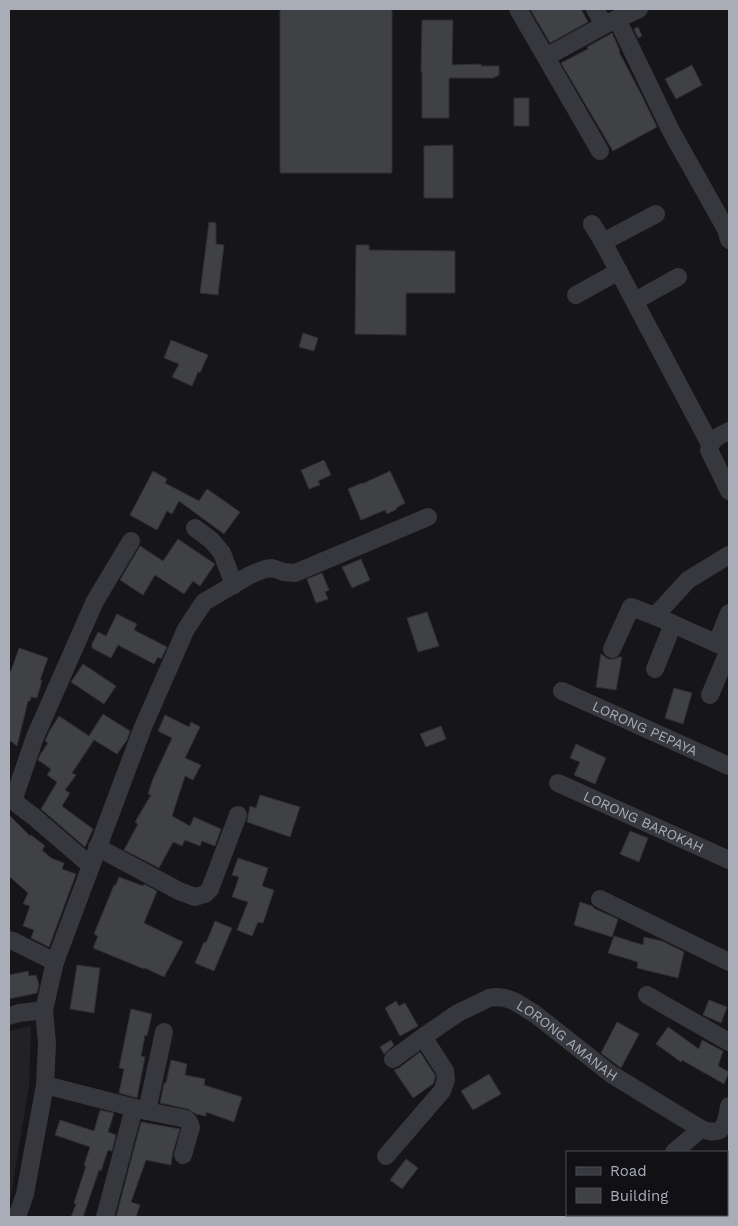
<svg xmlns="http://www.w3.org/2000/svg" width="738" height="1226" font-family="'Work Sans',sans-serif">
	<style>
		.built { fill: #222225 }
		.building { fill: #404145; stroke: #303034 }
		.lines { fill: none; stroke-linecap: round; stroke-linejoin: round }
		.minor { stroke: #37383d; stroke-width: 18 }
		.labels { text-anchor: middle; stroke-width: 4.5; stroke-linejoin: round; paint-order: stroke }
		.street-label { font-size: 14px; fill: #a8adb8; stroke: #111113 }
	</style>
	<rect width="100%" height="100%" fill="#161618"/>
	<polygon class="built" points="31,1026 29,1086 9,1206 9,1031"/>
	<g class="building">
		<rect x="280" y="9" width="112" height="164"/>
		<polygon points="530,9 581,9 588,22 550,43"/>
		<polygon points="422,20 453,20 452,65 481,64 481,66 499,66 499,75 493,78 449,78 449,118 422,118 422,72 421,72"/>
		<polygon points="638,27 642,36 638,38 634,29"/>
		<polygon points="612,33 620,51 619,52 642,96 657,127 613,151 561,63 588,49 587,47"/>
		<polygon points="692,65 702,85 676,99 665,79"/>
		<rect x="514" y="98" width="15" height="28"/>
		<polygon points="453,145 453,198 424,198 424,146"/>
		<polygon points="209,222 216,223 216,244 224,245 218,295 200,293"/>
		<polygon points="356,245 369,245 369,250 455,251 455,293 406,293 406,335 355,334"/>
		<polygon points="303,333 318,338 314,351 299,347"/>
		<polygon points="171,340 208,355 200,373 198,372 192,386 172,377 179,364 164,358"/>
		<polygon points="324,460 331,475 318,481 320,485 309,489 301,470"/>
		<polygon points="153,471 167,479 165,483 199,501 207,489 240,512 224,534 179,501 172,514 167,511 157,530 130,515"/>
		<polygon points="390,471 405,503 396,508 397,509 387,514 385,510 361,520 348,489 362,483 362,484"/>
		<polygon points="178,539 215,564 200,586 193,581 184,594 155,575 143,595 120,580 140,546 163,561"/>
		<polygon points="361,559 370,580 352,588 342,567"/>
		<polygon points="322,573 329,590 325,592 328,599 316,603 307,579"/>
		<polygon points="427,612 439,646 418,652 407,618"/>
		<polygon points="117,614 137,624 134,630 167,647 161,659 158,657 154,664 118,645 111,658 92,648 92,644 98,632 106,636"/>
		<polygon points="19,648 48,658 40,680 42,680 37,698 31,697 30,701 28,701 17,746 9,740 9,671 11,671"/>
		<polygon points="601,654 608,659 614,659 619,657 622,657 616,690 596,687"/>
		<polygon points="83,664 116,686 104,704 71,682"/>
		<polygon points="674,688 692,693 683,724 665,718"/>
		<polygon points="103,714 130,731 127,740 117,754 94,740 72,773 76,775 65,790 70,793 62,806 93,829 85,847 41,809 57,782 47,775 51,769 38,760 40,755 48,743 45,741 50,730 59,716 89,736"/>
		<polygon points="165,715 189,727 191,722 200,727 185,758 201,765 193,780 185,776 172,816 190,826 194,817 221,829 215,846 202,841 200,846 185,840 182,846 173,842 159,868 124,850 138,824 135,822 151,795 148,794 153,779 172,738 158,731"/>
		<polygon points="441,726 446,739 426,747 420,734"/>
		<polygon points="576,744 606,758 595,784 574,775 580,762 570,758"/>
		<polygon points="260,795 300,807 290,837 247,822 250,806 256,808"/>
		<polygon points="9,815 30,836 31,835 45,846 42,850 51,858 64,863 62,869 76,874 49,947 31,938 34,930 23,926 30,906 23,904 28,893 9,876"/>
		<polygon points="630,831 648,838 639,862 620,854"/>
		<polygon points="238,858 268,868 262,886 274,890 263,923 258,922 252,936 237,930 248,902 232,897 239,877 232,875"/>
		<polygon points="119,877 143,886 144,884 157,891 144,923 183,942 164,977 145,968 144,969 93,948 98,936 94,934 114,885 116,885"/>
		<polygon points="580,902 592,906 595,909 618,919 612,937 574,925"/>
		<polygon points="215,921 232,928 214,971 195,963 204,942 206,943"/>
		<polygon points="614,936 643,945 644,937 662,941 684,952 678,978 637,968 638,962 608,953"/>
		<polygon points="77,965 100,968 94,1013 70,1009"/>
		<polygon points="28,971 29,976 36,975 39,985 37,993 9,999 9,975"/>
		<polygon points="709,1000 727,1007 721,1023 703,1015"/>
		<polygon points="396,1001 399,1006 405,1003 418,1026 400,1036 385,1008"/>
		<polygon points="131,1009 152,1014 147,1036 145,1035 141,1056 145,1057 137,1098 119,1093 124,1069 119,1068"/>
		<polygon points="617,1022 639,1034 621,1068 601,1053"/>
		<polygon points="668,1027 699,1049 702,1040 723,1051 718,1066 729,1072 724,1084 682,1060 681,1062 656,1044"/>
		<polygon points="391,1040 394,1045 384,1054 380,1047"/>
		<polygon points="420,1052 435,1075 435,1079 433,1084 413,1098 394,1070 399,1068"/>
		<polygon points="171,1060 187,1064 185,1075 205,1079 204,1085 242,1097 234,1122 206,1112 206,1116 196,1114 188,1109 160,1103 164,1083 166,1083"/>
		<polygon points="489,1074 501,1094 473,1110 461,1091"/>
		<polygon points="100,1110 114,1113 108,1132 116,1135 112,1151 108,1150 101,1171 99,1170 83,1217 71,1217 76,1204 74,1203 86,1166 84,1165 90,1147 55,1135 60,1120 94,1131"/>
		<polygon points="141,1122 180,1129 173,1152 171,1165 146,1160 131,1202 140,1205 136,1217 116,1217"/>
		<polygon points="406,1159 418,1168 402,1189 390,1180"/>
	</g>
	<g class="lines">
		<g class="minor">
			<polyline points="518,9 600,151"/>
			<polyline points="595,9 604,25"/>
			<polyline points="639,9 617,19 671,131 726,229 729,240"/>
			<polyline points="546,57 604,25 617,19"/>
			<polyline points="656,214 603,242 710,444"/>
			<polyline points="592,224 603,242"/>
			<polyline points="576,295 619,271"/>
			<polyline points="635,301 678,277"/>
			<path d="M729 431C720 436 711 438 709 450L729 491"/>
			<polyline points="195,528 211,540 222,553 234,585"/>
			<polyline points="729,555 688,580 655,616 729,649"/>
			<polyline points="717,643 729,613"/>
			<polyline points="612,649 631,607 655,616"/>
			<polyline points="655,669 673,624"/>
			<path id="s1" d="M562 691 729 766"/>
			<polyline points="710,695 729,650"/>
			<path id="s2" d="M558 783 729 860"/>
			<polyline points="9,798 33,816 91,866"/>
			<polyline points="13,801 35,737 95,601 131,541"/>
			<polyline points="97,847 179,891 195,897 205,894 210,889 238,815"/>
			<polyline points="600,899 729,962"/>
			<polyline points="9,940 13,941 55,962"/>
			<polyline points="647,995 729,1042"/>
			<polyline points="9,1016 19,1013 44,1010"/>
			<path id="s3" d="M393 1059 423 1037 458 1013 489 998 496 997 505 998 514 1001 535 1014 611 1074 701 1129C723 1137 726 1126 729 1106"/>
			<polyline points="45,1085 147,1111 186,1119 189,1122 191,1127 183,1155"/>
			<polyline points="147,1111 164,1032"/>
			<polyline points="674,1152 701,1129"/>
			<polyline points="386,1156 442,1091 446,1080 445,1071 423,1037"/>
			<polyline points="648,1215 649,1217"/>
			<polyline points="17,1217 25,1194 45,1085 47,1043 44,1010 55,962 143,727 186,629 204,602 250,575 265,569 272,568 284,572 295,573 428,517"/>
			<polyline points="105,1217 134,1108"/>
		</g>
	</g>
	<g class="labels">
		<g class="street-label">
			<text dy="5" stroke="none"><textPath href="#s1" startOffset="91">LORONG PEPAYA</textPath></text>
			<text dy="5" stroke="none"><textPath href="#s2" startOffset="94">LORONG BAROKAH</textPath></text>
			<text dy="5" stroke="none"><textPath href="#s3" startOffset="206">LORONG AMANAH</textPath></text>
		</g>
	</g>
	<rect width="738" height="1226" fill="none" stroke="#a8adb8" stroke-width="20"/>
	<rect x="566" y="1151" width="162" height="65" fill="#111113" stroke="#4d4f55"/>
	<rect x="576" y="1167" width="25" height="8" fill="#37383d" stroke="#4d4f55"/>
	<text x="610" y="1176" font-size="15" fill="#a8adb8">Road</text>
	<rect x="576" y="1188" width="25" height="15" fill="#404145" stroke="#4d4f55"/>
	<text x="610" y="1201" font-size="15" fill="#a8adb8">Building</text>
</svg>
